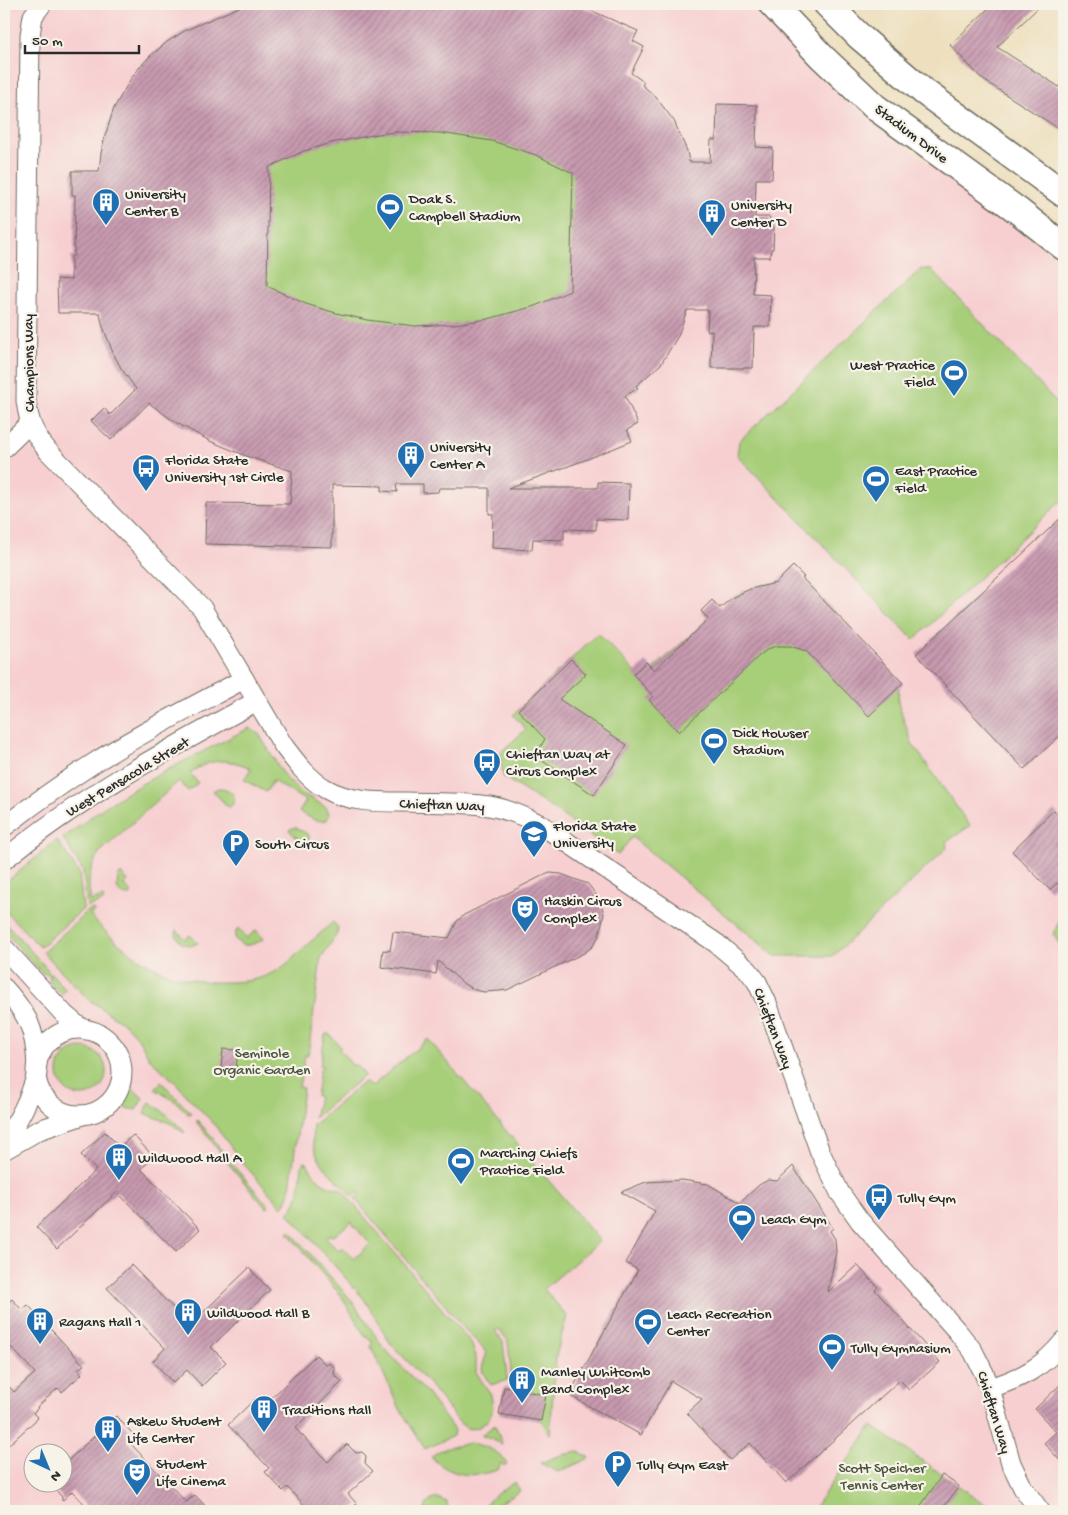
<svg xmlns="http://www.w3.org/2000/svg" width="1068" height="1515" font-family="'Gochi Hand',sans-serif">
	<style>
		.built { fill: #f7cfd1; fill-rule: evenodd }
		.green { fill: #a7ce79; stroke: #697c52; fill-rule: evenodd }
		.building { fill: url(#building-hatch); fill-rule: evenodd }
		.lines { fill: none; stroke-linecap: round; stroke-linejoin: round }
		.minor-casing { stroke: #6f6a5f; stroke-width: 21 }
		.secondary-casing { stroke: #6f6a5f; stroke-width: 29 }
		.minor { stroke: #fff; stroke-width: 19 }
		.secondary { stroke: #fff; stroke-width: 26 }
		.labels { text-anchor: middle; stroke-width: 4.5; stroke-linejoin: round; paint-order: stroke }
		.street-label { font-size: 15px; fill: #2b2b2b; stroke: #f7f3e8 }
		.poi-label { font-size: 15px; fill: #2b2b2b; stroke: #f7f3e8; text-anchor: start }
		.park-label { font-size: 15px; fill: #4a543e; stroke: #f7f3e8 }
	</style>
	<defs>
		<pattern id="building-hatch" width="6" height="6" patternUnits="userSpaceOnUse" patternTransform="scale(1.25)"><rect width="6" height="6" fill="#c89ab0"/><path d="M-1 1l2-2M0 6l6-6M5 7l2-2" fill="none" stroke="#a37e8f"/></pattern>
	</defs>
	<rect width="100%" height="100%" fill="#f7f3e8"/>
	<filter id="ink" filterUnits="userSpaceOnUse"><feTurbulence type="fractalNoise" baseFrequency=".02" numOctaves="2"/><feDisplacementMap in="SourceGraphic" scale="10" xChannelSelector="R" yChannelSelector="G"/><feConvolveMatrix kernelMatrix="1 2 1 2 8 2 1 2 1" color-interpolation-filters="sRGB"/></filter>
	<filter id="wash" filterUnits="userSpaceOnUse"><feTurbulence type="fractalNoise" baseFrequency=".0096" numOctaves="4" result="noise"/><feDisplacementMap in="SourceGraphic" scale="20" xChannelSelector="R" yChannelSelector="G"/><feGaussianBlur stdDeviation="1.12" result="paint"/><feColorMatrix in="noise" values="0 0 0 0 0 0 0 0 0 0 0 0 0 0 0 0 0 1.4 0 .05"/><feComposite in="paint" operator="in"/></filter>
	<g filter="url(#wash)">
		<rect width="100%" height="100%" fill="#eee0bf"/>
		<path class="built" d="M4 4H749L767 24 771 23 833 86 888 133 1035 240 1064 264V1511H4ZM32 1452H62V1482H32Z"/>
		<g class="green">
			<polygon points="631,73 644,82 615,120 610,349 638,388 625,396 129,281 132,169"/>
			<polygon points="921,269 932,270 1064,410 1064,498 914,640 737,455 739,441"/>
			<path d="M802 578 902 684 899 686 898 703 912 743 970 826 946 842 947 848 833 956H775L632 837 618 855 550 807 503 777 500 753 526 729 513 715 598 633 642 679 733 597C747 590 760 585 775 583 787 581 791 582 802 578Z"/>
			<path d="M249 728 259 734 285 777 302 793 326 807 329 813V816L327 820 322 821 315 820 299 812 306 801 273 781 266 792 244 780 251 768C227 758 211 758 190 773L198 783 188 791 179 781 99 853C89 868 87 884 91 901L103 897 104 901 87 907 83 871 63 838C77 828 91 816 106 806 151 776 201 753 249 728Z"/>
			<path d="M218 788C231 788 241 797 229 808L213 791Z"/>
			<polygon points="292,828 297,828 309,835 309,842 306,848 289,830"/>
			<polygon points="57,840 79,873 83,909 40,947 8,914 9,913 4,907 4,884"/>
			<path d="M121 873 128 881 124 885 132 893C126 899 120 894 117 888L118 877Z"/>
			<path d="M93 909 95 911 90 915C127 957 169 985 228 982 242 982 259 980 272 973 283 968 291 960 299 952 310 942 322 932 333 922L338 927 337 934 321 958 308 1055H305L299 1087 303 1088 289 1196 286 1202 282 1207 242 1162 213 1123 186 1095 177 1084 149 1058 138 1038 126 1025 88 999 43 952 88 911Z"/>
			<polygon points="1064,912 1064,951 1053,934"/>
			<polygon points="4,921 66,990 61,994 50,983 49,974 42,973 4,931"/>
			<path d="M238 928 247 938 256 930 264 939C257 943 250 946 242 945L235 939V934Z"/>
			<polygon points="177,930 185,939 190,935 198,943 191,946 181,943 176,935"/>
			<polygon points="326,1034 329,1034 341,1047 339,1049 353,1066 355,1064 365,1075 314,1118 319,1097 316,1096 320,1069 322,1069 323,1066 320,1066 325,1035"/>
			<path d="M428 1039 600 1241 544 1289 567 1316 556 1356 550 1434 541 1421 545 1395C533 1392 519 1391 512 1381L508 1343 507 1339 498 1329 495 1331 503 1342 507 1377V1380L491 1385C479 1368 481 1372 487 1352L469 1334 355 1199 360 1194 359 1192 353 1197C332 1173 308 1161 313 1125L365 1081 371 1087Z"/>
			<circle cx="82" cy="1072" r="24"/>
			<path d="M161 1082C172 1091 180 1104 192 1113L188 1114 176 1102 155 1089Z"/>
			<polygon points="130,1088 132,1088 143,1098 136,1110 126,1108 124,1105"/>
			<polygon points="150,1102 169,1116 185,1132 184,1133 172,1124 144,1113"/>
			<polygon points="197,1120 209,1133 229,1161 269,1206 266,1208 227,1162 207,1135 197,1123"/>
			<path d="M304 1162 307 1163C317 1180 321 1185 341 1189L471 1343 476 1356V1372L491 1395 493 1407 490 1417 486 1422 479 1427 473 1429 466 1428 459 1422 430 1385 391 1344 364 1299 288 1213C301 1201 300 1181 302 1164ZM351 1222 370 1244 354 1259 343 1247 338 1251 326 1237 328 1235 334 1236Z"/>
			<polygon points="290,1231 352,1301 383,1347 426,1392 454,1430 453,1436 425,1449 400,1409 371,1347 372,1340 365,1336 342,1297 288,1233"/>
			<polygon points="495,1425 502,1444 481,1435"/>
			<polygon points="872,1426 995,1511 812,1511"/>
			<path d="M470 1443C485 1446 500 1450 507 1465L504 1466 501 1463 498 1470C471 1478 452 1477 431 1457 441 1447 457 1446 470 1443Z"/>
			<polygon points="579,1452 590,1458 558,1472 540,1463 561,1455"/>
			<path d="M515 1482 520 1491 487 1511H480C490 1498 501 1490 515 1482Z"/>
			<path d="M438 1498 446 1502 450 1511H425C425 1503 431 1499 438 1498Z"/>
		</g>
		<g id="blocks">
			<g class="building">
				<path d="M246 4H576L638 31 633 41 644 47 631 73 644 82 642 85 655 96 674 121 687 151 689 162H710L711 140H716L717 104 757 105 756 147 773 148 772 179H756L755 217H770L769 226H774L773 249H771L770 257H754L753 294 771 295 770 327H754L753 368H711L712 331H707L708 310H687L678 336 661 364 636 386 638 388 625 396 638 424 627 430 632 441 585 460 508 488H598V482L629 483 628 520 596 519V530L564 529V540L533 539 532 550 492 548 493 514H489V488H439L438 492 423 493V484H396L397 492 382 491V486L332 485V547L205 544 206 503 290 504 292 471 246 456 210 441 175 422 149 403 111 440 91 421 104 408 110 415 136 389 121 368 113 353 102 324 100 313H58L57 279 71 280V256H74L75 195H72V171H99L101 153 105 136 114 108 130 80 139 68 150 56 167 42 186 30ZM396 132 440 133 492 141 536 155 573 173 570 291 535 306 488 319 455 324 415 326 367 320 336 313 306 304 267 286 269 167 304 151 331 143 378 134Z"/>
				<polygon points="993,4 1042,4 997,47 1064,90 1064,132 982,79 950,45"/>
				<polygon points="1064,515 1064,732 1024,769 916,654"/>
				<polygon points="793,566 804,577 802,578 903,683 869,716 806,651 790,646 776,646 768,649 760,655 679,732 649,700 653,696 633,674 646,662 654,670 708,619 701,611 712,600 720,608 733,597 750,589 776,583"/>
				<polygon points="571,659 586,674 559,699 627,745 594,795 535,756 545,739 518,710"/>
				<polygon points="1054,810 1064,821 1064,891 1057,883 1050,890 1012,851"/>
				<polygon points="550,873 561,874 588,884 600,900 604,914 599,936 592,947 584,953 507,990 499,991 484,992 475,990 464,984 438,961 436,974 381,967 383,950 390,951 393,932 449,938 457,921 464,915 542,876"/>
				<polygon points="223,1049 238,1050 236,1069 221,1068"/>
				<polygon points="105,1132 120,1147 133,1135 154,1157 141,1169 200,1229 176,1252 117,1192 57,1249 36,1227 96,1170 81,1155"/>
				<polygon points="793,1166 833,1228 830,1231 835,1239 836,1252 828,1292 857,1265 878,1287 875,1290 940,1362 909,1390 900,1380 786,1483 750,1443 730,1460 687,1413 702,1399 671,1381 641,1435 569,1395 638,1270 626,1263 655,1211 621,1192 646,1182 682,1180 708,1184 740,1203 759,1185 768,1180 777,1181"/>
				<polygon points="131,1265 190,1325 249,1268 270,1290 211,1347 226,1362 202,1386 187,1370 173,1383 153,1361 165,1348 107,1288"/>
				<polygon points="12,1299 22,1310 28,1305 84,1365 78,1369 82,1374 62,1392 58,1388 37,1407 38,1408 33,1413 38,1418 4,1449 4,1381 14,1392 35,1373 11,1347 4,1353 4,1307"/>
				<polygon points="316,1355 325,1364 331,1364 335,1368 334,1374 342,1382 295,1428 328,1462 347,1444 356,1453 362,1452 366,1456 365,1463 373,1471 348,1494 357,1504 349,1511 310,1511 287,1487 283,1491 265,1472 269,1468 228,1425 256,1398 264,1405"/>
				<polygon points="1064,1381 1064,1465 1044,1443 1056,1432 1035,1409"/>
				<polygon points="504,1387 546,1395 541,1421 499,1414"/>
				<polygon points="116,1416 133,1434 127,1440 186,1502 195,1495 210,1511 91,1511 72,1491 62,1501 62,1497 49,1482 62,1482 62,1466"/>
				<polygon points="942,1475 959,1486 941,1511 917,1511"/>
			</g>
		</g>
	</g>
	<g filter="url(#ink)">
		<use href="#blocks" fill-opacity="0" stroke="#6f6a5f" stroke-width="1"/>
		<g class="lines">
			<g class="minor-casing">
				<g id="minor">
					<path d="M42 4 33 16 30 35 26 401C29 423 34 434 48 451L202 608 283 745C295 761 308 779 326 789 350 803 381 802 408 802 435 803 463 802 489 806 508 809 526 817 543 826L716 943 748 970 757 982 767 1003 820 1152 840 1193 860 1221 958 1332 973 1351 984 1373 990 1388 1011 1463 1023 1488 1040 1511"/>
					<polyline points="4,448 30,423"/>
					<path d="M4 827C33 804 63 783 94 763 142 732 194 706 244 679"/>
					<path d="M4 860C81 796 169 749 257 701"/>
					<polyline points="4,948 64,1014 77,1025 86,1030"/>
					<path d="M4 988C28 1015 35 1028 37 1065"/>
					<circle cx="79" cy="1072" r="43"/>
					<path d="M4 1140C20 1120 30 1098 37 1073"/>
					<polyline points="4,1150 39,1130 80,1116"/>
					<path d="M990 1388C1022 1378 1043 1367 1064 1341"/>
				</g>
			</g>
			<g class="secondary-casing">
				<g id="secondary">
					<polyline points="772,4 822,57 875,107 1017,210 1064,247"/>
					<polyline points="827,4 860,37 923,91 1064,194"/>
				</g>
			</g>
			<use href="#minor" class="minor"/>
			<use href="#secondary" class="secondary"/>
		</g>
	</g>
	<defs>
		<g id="building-pin" transform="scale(1.4375)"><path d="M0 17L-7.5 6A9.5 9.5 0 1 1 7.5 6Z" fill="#1f6fb2" stroke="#f7f3e8"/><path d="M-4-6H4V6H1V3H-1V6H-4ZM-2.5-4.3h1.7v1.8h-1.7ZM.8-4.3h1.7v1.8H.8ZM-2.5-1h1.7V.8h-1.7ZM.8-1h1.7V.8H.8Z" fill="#fff"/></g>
		<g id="stadium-pin" transform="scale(1.4375)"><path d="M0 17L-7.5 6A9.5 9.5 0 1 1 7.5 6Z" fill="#1f6fb2" stroke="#f7f3e8"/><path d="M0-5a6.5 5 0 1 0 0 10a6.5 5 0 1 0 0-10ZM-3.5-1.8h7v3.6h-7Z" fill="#fff"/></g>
		<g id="bus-pin" transform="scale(1.4375)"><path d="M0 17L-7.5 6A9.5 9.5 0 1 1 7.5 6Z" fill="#1f6fb2" stroke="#f7f3e8"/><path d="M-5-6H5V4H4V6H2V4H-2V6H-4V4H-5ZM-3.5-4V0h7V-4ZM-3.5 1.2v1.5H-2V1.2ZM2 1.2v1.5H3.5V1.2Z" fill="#fff"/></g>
		<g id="university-pin" transform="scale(1.4375)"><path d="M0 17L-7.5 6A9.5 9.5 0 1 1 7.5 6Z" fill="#1f6fb2" stroke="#f7f3e8"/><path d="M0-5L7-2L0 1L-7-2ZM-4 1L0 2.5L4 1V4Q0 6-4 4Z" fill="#fff"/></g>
		<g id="parking-pin" transform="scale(1.4375)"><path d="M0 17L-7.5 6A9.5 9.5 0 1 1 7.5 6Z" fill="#1f6fb2" stroke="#f7f3e8"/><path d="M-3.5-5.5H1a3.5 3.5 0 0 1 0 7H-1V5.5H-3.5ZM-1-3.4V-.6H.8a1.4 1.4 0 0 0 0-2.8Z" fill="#fff"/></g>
		<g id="theatre-pin" transform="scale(1.4375)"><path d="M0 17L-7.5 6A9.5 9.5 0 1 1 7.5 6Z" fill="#1f6fb2" stroke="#f7f3e8"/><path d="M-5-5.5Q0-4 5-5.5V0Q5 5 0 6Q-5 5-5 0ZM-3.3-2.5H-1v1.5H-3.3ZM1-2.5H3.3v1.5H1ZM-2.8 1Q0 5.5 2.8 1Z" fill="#fff"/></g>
	</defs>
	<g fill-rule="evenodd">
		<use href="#building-pin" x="106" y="202"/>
		<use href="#stadium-pin" x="390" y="207"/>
		<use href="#building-pin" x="712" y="213"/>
		<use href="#stadium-pin" x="954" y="373"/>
		<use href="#building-pin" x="411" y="455"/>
		<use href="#bus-pin" x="146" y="468"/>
		<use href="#stadium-pin" x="876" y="479"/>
		<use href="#stadium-pin" x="714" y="741"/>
		<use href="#bus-pin" x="487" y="762"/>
		<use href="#university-pin" x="534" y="834"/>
		<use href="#parking-pin" x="236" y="843"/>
		<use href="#theatre-pin" x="525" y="909"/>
		<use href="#building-pin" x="119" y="1157"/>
		<use href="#stadium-pin" x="461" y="1161"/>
		<use href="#bus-pin" x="879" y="1197"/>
		<use href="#stadium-pin" x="742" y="1218"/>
		<use href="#building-pin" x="188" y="1312"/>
		<use href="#building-pin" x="40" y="1321"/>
		<use href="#stadium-pin" x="648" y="1322"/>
		<use href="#stadium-pin" x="832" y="1347"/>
		<use href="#building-pin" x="522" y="1380"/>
		<use href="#building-pin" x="264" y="1409"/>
		<use href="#building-pin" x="108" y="1429"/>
		<use href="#parking-pin" x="618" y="1464"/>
		<use href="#theatre-pin" x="137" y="1472"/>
	</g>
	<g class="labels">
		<g class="street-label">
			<text transform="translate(912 133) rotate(37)" y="5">Stadium Drive</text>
			<text transform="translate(28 363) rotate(-91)" y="5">Champions Way</text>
			<text transform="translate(127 776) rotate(-31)" y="5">West Pensacola Street</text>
			<text transform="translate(442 804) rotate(2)" y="5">Chieftan Way</text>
			<text transform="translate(774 1028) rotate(69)" y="5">Chieftan Way</text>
			<text transform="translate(995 1412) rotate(73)" y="5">Chieftan Way</text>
		</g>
		<g class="poi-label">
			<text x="125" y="198">University<tspan x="125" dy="17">Center B</tspan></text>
			<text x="409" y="203">Doak S.<tspan x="409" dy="17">Campbell Stadium</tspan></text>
			<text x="731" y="209">University<tspan x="731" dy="17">Center D</tspan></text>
			<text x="935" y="369" text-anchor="end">West Practice<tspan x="935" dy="17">Field</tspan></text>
			<text x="430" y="451">University<tspan x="430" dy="17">Center A</tspan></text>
			<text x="165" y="464">Florida State<tspan x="165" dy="17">University 1st Circle</tspan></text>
			<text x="895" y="475">East Practice<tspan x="895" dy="17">Field</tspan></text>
			<text x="733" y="737">Dick Howser<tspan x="733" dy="17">Stadium</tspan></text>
			<text x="506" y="758">Chieftan Way at<tspan x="506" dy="17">Circus Complex</tspan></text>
			<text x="553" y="830">Florida State<tspan x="553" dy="17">University</tspan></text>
			<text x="255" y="848">South Circus</text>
			<text x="544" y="905">Haskin Circus<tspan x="544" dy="17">Complex</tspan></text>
			<text x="480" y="1157">Marching Chiefs<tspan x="480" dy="17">Practice Field</tspan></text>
			<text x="138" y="1162">Wildwood Hall A</text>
			<text x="898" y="1202">Tully Gym</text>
			<text x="761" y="1223">Leach Gym</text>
			<text x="207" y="1317">Wildwood Hall B</text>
			<text x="667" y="1318">Leach Recreation<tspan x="667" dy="17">Center</tspan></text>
			<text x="59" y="1326">Ragans Hall 1</text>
			<text x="851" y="1352">Tully Gymnasium</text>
			<text x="541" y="1376">Manley Whitcomb<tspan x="541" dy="17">Band Complex</tspan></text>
			<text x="283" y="1414">Traditions Hall</text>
			<text x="127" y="1425">Askew Student<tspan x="127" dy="17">Life Center</tspan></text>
			<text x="156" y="1468">Student<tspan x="156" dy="17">Life Cinema</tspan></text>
			<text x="637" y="1469">Tully Gym East</text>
		</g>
		<g class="park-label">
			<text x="262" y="1057">Seminole<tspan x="262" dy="17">Organic Garden</tspan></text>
			<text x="882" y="1472">Scott Speicher<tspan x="882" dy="17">Tennis Center</tspan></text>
		</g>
	</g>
	<rect width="1068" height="1515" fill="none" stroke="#f7f3e8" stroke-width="20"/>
	<g transform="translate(48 1468) rotate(136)"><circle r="24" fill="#f7f3e8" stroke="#a5a39c"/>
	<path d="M0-4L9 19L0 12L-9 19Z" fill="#1f6fb2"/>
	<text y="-8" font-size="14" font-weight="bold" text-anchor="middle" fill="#2b2b2b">N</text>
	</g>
	<path d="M25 45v8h114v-8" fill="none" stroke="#2b2b2b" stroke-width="2.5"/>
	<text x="32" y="45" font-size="15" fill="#2b2b2b" stroke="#f7f3e8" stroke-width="4" paint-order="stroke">50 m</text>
</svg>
